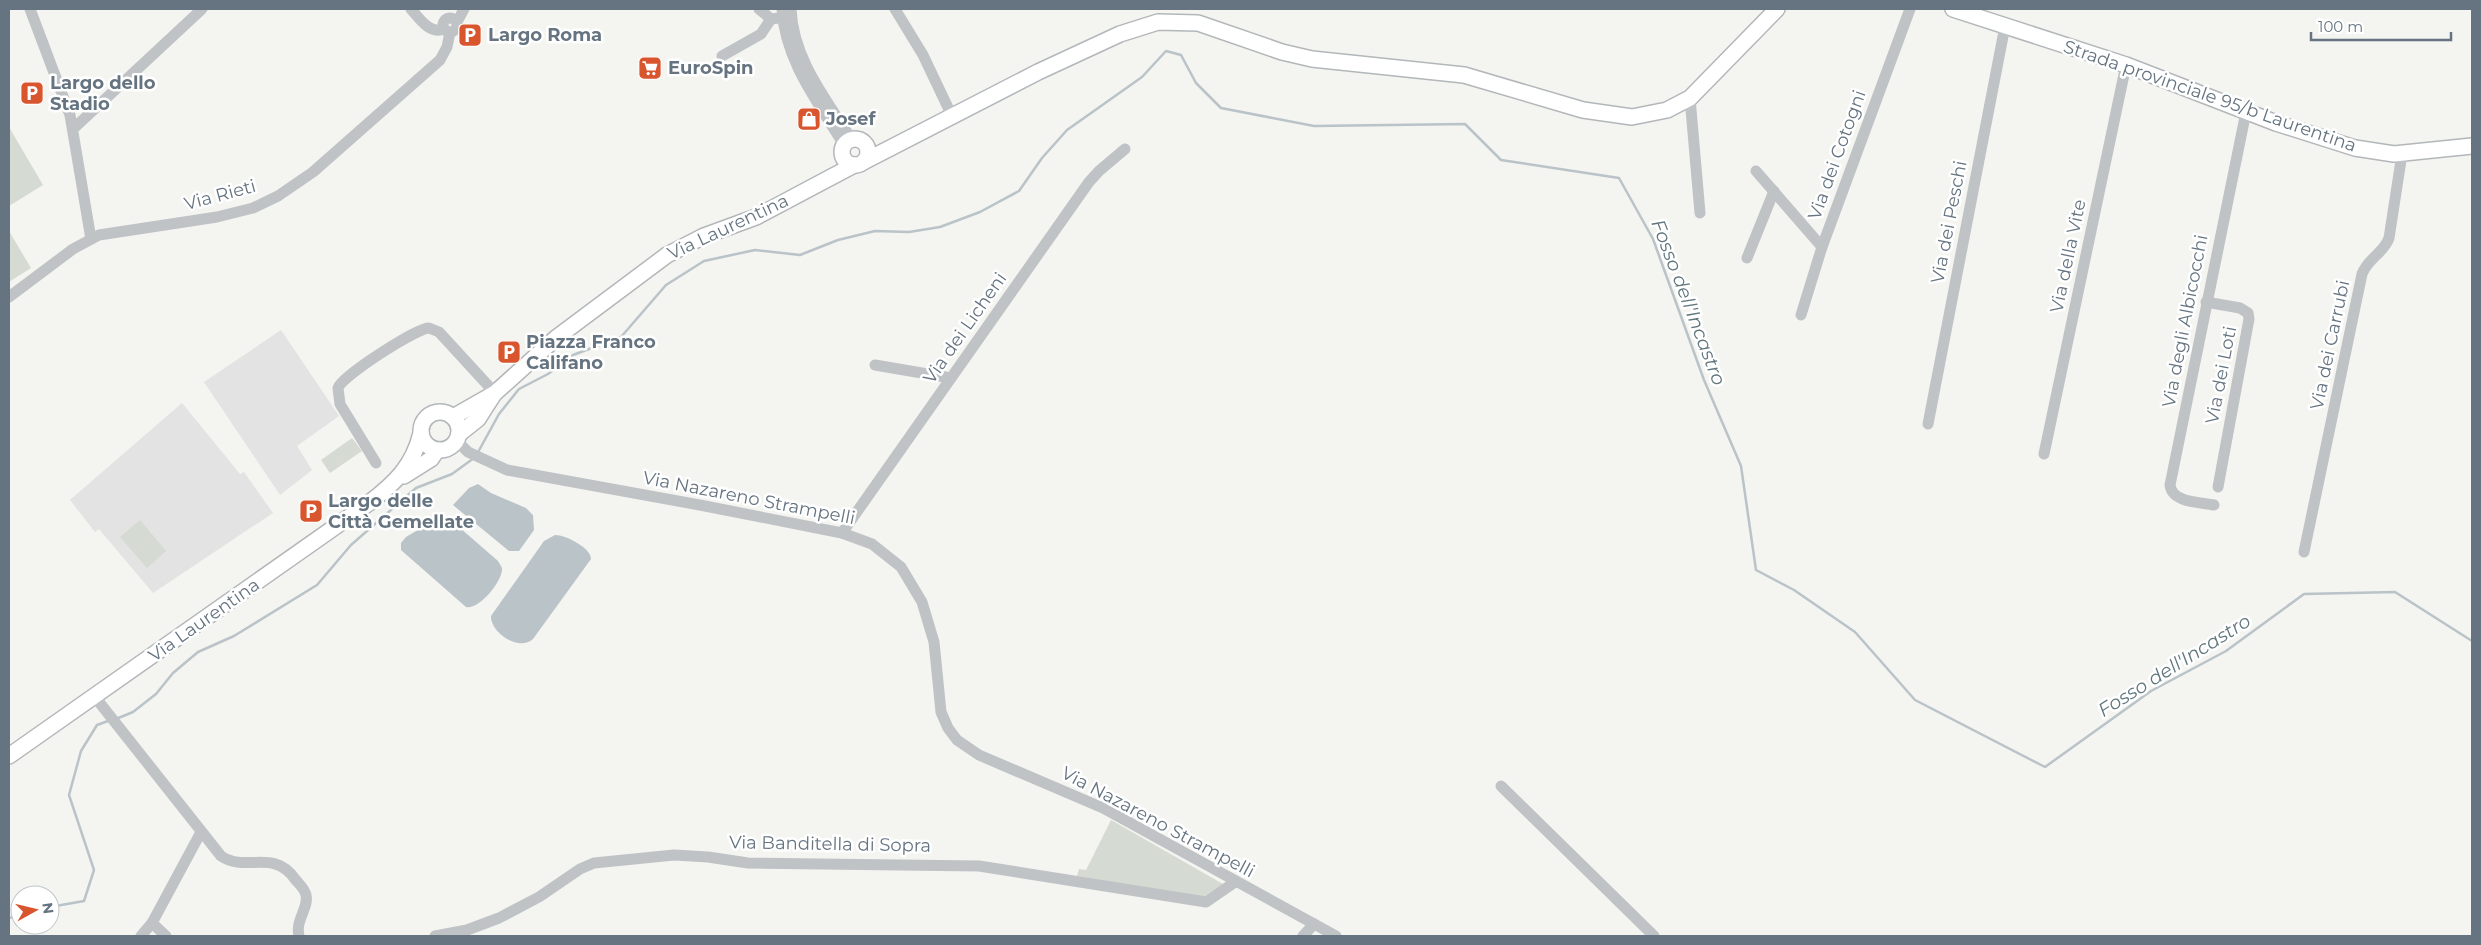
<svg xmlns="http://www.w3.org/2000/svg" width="2481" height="945" font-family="Montserrat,sans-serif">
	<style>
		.built { fill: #e2e3e2 }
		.green { fill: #d5dbd2 }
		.water { fill: #b9c3c8 }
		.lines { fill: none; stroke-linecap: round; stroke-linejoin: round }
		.stream { stroke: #b9c3c8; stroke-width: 2.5 }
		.major-casing { stroke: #b3b7ba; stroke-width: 18 }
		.minor { stroke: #bfc3c6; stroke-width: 11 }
		.major { stroke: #fff; stroke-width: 15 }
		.labels { text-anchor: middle; stroke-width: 5; stroke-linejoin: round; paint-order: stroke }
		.poi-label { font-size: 18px; font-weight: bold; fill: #657480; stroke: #fff; text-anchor: start }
		.street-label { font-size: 18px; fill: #657480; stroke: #fff }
		.water-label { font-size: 19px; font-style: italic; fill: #60767d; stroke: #fff }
	</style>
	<rect width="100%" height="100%" fill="#f4f4f1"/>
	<g class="built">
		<polygon points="281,330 339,416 297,446 312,470 280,495 204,382"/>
		<polygon points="182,403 240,474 244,472 273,513 153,593 99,529 95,532 70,500"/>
	</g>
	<g class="green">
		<polygon points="9,127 43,185 9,206"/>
		<polygon points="9,231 31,268 9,282"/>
		<polygon points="352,438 362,451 330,473 321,460"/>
		<polygon points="140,520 166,551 147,568 120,537"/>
		<polygon points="1111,820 1223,884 1203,897 1077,876 1079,869 1086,870"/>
	</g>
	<g class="water">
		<polygon points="478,484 491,493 526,508 533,515 534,530 519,551 509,551 453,505 469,488"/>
		<path d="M440 517 452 521 498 561 502 568C503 581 479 610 466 607L401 550V543L406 537Z"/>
		<path d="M555 535C566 535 591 548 591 559L533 639C518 652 490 632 491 616L544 541Z"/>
	</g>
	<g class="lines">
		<g class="stream">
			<polyline points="477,454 499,414 519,389 548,374 573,355 621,337 666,285 704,261 755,250 800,255 838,240 875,231 909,232 940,227 980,212 1019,191 1042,158 1067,130 1142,77 1166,51 1181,55 1196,83 1221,108 1314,126 1465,124 1501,160 1619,178 1653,239 1704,380 1741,466 1756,570 1794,590 1855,632 1915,700 2045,767 2151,691 2226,651 2304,594 2395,592 2472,641"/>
			<polyline points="116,719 133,712 156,694 173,673 198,652 234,636 317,585 351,545 416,488 452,474 474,458"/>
			<polyline points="50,907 84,901 94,870 69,795 81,751 97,725 108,721"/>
			<polyline points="9,918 20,916"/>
		</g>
		<g class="major-casing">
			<g id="major">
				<polyline points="1953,9 2126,65 2276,123 2355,148 2394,154 2472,146"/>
				<circle cx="855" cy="152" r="13"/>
				<polyline points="865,161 1038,72 1120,34 1158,22 1198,23 1282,52 1312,59 1464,75 1583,110 1632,117 1667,110 1690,98 1777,9"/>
				<circle cx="440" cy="431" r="19"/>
				<polyline points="453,417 495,393 556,338 667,255 704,236 756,217 854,165"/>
				<polyline points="459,434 478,419 494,394"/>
				<polyline points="404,476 431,459 437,450"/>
				<path d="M9 756 369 503C395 483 413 466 421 433"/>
			</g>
		</g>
		<g class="minor">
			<polyline points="30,9 70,115 91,239"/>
			<path d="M411 9C419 18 430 35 444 29"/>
			<polyline points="759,9 771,19 779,18"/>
			<path d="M782 9C785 61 818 102 844 145"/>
			<path d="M791 9C793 59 826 99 852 140"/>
			<polyline points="895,9 923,55 952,116"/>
			<circle cx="450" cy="25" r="7"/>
			<polyline points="457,22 464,9"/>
			<polyline points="722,56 761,34 771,19"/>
			<polyline points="1690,98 1700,213"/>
			<polyline points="73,129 202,9"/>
			<polyline points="1756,171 1822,247"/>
			<polyline points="1747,258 1774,191"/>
			<polyline points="9,297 73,249 99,235 217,217 253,208 278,196 313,172 440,60 447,47 450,32"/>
			<polyline points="2206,302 2240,308 2248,313 2249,319 2218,487"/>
			<polyline points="1801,315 1822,247 1910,9"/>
			<polyline points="875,365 951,378"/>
			<polyline points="1928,424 2005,26"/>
			<polyline points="457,441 468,452 507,470 705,506 842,533 872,544 901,567 922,602 934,642 941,712 948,728 957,740 979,755 1103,808 1336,936"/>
			<polyline points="2044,454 2126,65"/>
			<path d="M376 463 340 404 338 388C342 376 415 329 429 328L439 332 495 393"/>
			<path d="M2214 505C2200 502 2172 503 2170 485L2246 112"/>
			<polyline points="842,533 1089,182 1099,171 1125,149"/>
			<path d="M2304 552 2362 274C2368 258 2384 253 2389 238L2402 154"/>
			<path d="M95 697 221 856C246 873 273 848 295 879 299 884 305 889 306 895 309 908 295 920 299 936"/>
			<polyline points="1501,786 1654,936"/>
			<polyline points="152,923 166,936"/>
			<polyline points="141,936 152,923 201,832"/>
			<polyline points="435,936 467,930 499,918 539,897 580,869 594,863 674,855 708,857 748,863 979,866 1206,902 1235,882"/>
			<polyline points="1303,936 1314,924"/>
		</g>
		<use href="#major" class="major"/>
	</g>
	<defs>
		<g id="parking-square" transform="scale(1.25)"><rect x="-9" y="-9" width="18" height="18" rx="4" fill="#d8552d" stroke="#fff"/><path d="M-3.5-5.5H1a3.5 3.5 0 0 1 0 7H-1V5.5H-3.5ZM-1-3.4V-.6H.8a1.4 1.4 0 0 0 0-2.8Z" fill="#fff"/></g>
		<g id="supermarket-square" transform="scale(1.25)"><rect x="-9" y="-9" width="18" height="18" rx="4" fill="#d8552d" stroke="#fff"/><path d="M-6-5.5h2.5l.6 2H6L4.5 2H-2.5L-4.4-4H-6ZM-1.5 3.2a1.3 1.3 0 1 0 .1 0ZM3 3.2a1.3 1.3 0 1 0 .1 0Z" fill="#fff"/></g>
		<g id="shop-square" transform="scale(1.25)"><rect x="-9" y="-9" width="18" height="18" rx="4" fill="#d8552d" stroke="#fff"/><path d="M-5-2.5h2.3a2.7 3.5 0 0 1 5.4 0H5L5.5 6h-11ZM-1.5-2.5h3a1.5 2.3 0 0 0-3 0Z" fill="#fff"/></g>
	</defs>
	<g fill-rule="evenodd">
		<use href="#parking-square" x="470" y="35"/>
		<use href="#supermarket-square" x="650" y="68"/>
		<use href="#parking-square" x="32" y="93"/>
		<use href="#shop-square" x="809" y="119"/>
		<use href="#parking-square" x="509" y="352"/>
		<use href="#parking-square" x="311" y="511"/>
	</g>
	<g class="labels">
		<g class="poi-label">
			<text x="488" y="41">Largo Roma</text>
			<text x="668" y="74">EuroSpin</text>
			<text x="50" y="89">Largo dello<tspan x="50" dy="21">Stadio</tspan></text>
			<text x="826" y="125">Josef</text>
			<text x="526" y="348">Piazza Franco<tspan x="526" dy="21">Califano</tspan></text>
			<text x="328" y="507">Largo delle<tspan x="328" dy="21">Città Gemellate</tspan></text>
		</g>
		<g class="street-label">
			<text transform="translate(2210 96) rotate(19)" y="6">Strada provinciale 95/b Laurentina</text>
			<text transform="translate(1837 155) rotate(-70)" y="6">Via dei Cotogni</text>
			<text transform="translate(220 195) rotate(-15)" y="6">Via Rieti</text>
			<text transform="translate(1949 222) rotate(-79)" y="6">Via dei Peschi</text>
			<text transform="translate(728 227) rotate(-25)" y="6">Via Laurentina</text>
			<text transform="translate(2068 256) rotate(-78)" y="6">Via della Vite</text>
			<text transform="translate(2185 321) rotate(-79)" y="6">Via degli Albicocchi</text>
			<text transform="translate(965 328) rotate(-55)" y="6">Via dei Licheni</text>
			<text transform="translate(2330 345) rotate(-78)" y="6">Via dei Carrubi</text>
			<text transform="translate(2221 375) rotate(-79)" y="6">Via dei Loti</text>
			<text transform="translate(749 498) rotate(11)" y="6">Via Nazareno Strampelli</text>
			<text transform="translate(204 620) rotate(-35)" y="6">Via Laurentina</text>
			<text transform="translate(1158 822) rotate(28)" y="6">Via Nazareno Strampelli</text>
			<text transform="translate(830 844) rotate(1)" y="6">Via Banditella di Sopra</text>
		</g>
		<g class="water-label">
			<text transform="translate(1689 302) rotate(69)" y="7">Fosso dell'Incastro</text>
			<text transform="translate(2174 665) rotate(-32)" y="7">Fosso dell'Incastro</text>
		</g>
	</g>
	<rect width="2481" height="945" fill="none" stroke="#657480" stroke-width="20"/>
	<g transform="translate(35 910) rotate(82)"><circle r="24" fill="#ffffff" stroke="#c1c7cc"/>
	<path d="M0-4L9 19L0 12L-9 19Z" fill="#d8552d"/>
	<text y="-8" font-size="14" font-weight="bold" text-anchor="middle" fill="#657480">N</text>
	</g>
	<path d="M2311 32v8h140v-8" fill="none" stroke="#657480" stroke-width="2.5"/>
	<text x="2318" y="32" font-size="15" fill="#657480" stroke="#ffffff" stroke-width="4" paint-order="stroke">100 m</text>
</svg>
